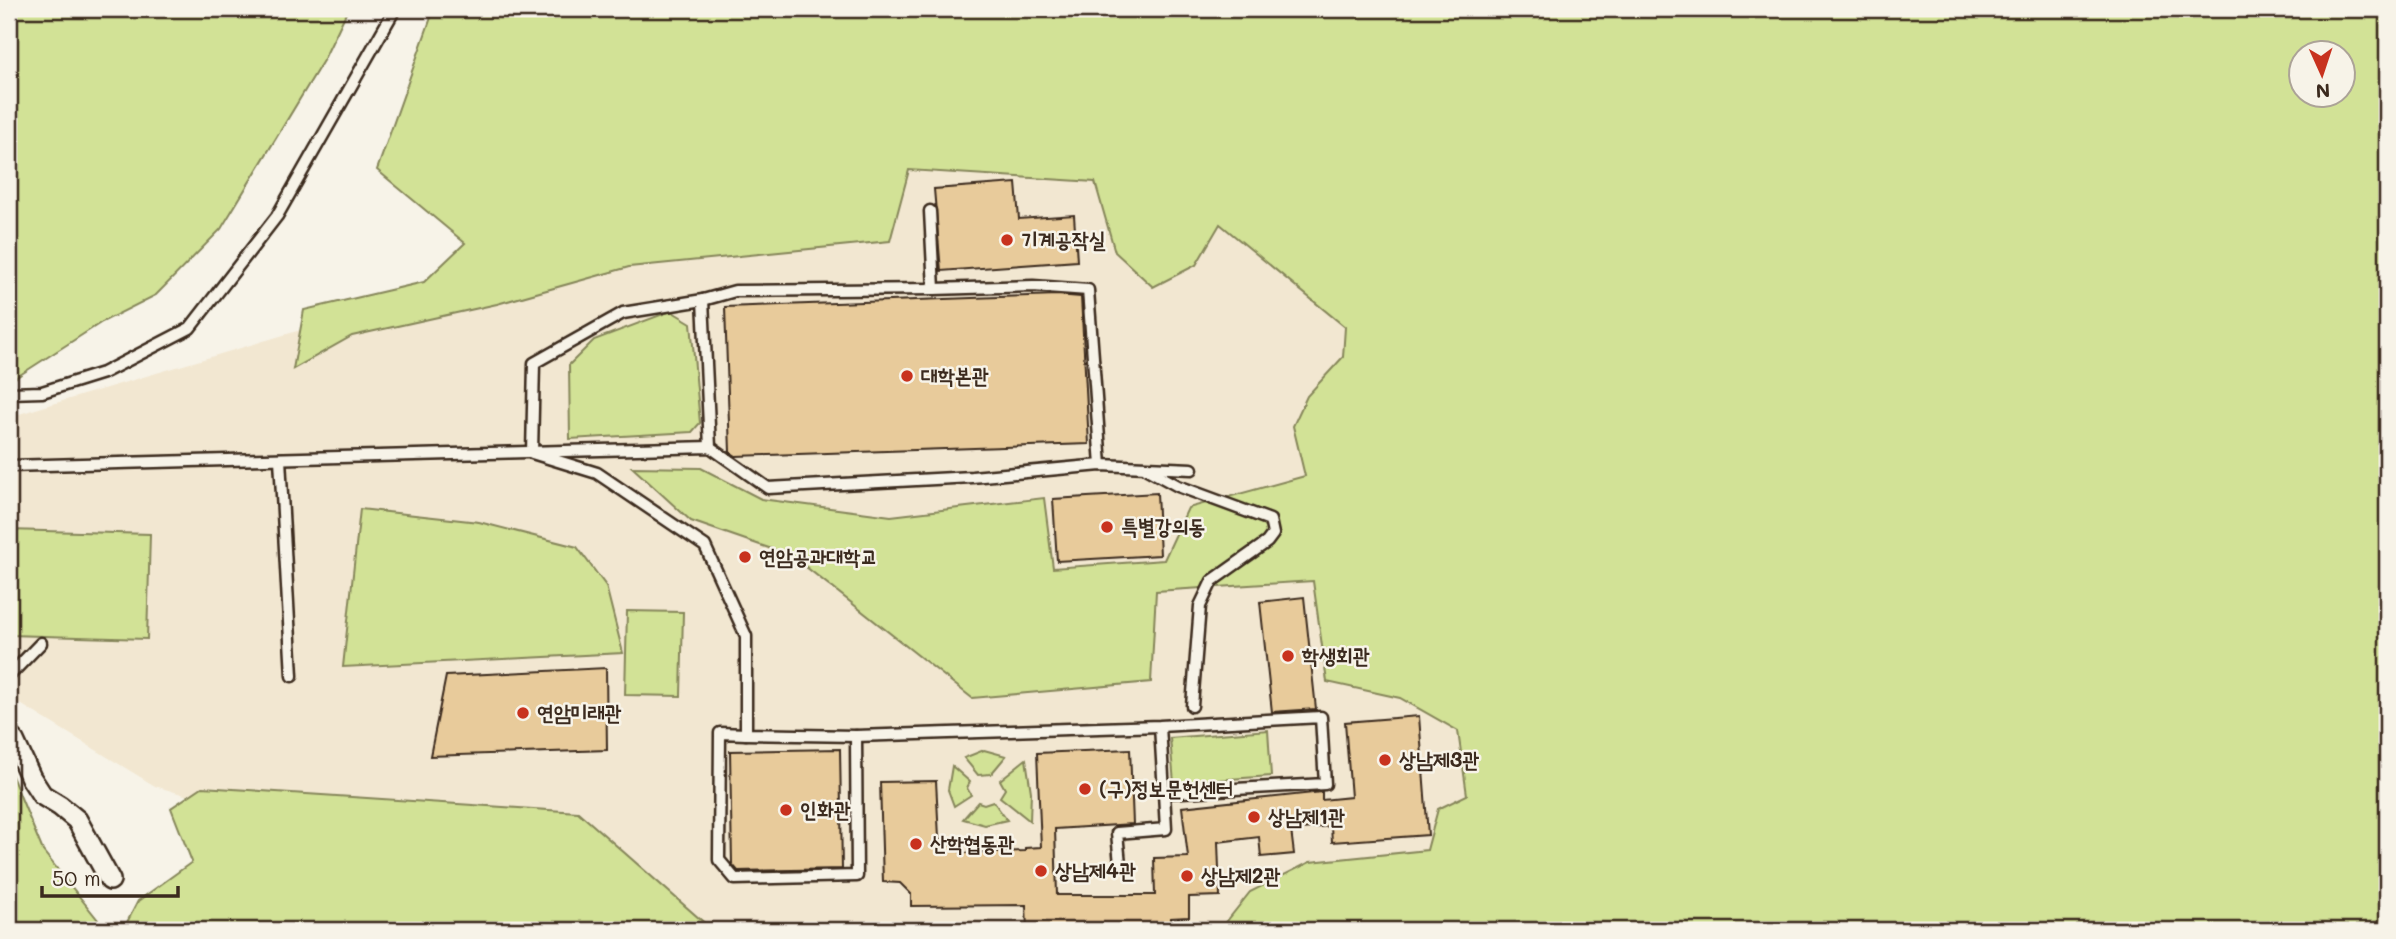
<svg xmlns="http://www.w3.org/2000/svg" width="2396" height="939" font-family="Mali,'Poor Story',sans-serif">
	<style>
		.built { fill: #f2e7d1 }
		.green { fill: #d2e296; stroke: #86865a; stroke-width: 2; fill-rule: evenodd }
		.building { fill: #e8cb9b; stroke: #3b2a1e; stroke-width: 2 }
		.lines { fill: none; stroke-linecap: round; stroke-linejoin: round }
		.lane-casing { stroke: #3b2a1e; stroke-width: 15 }
		.street-casing { stroke: #3b2a1e; stroke-width: 24 }
		.lane { stroke: #f7f3e8; stroke-width: 10 }
		.street { stroke: #f7f3e8; stroke-width: 19 }
		.poi-dot { fill: #c8321e; stroke: #f7f3e8; stroke-width: 2.5 }
		.labels { text-anchor: middle; stroke-width: 5; stroke-linejoin: round; paint-order: stroke }
		.poi-label { font-size: 21px; font-weight: bold; fill: #3b2a1e; stroke: #f7f3e8; text-anchor: start }
	</style>
	<rect width="100%" height="100%" fill="#f7f3e8"/>
	<filter id="ink" filterUnits="userSpaceOnUse"><feTurbulence type="fractalNoise" baseFrequency=".0143" numOctaves="2"/><feDisplacementMap in="SourceGraphic" scale="14" xChannelSelector="R" yChannelSelector="G"/><feConvolveMatrix kernelMatrix="1 2 1 2 8 2 1 2 1" color-interpolation-filters="sRGB"/></filter>
	<g filter="url(#ink)">
		<polygon class="built" points="1101,128 1444,363 1529,820 1318,930 631,930 155,786 9,697 9,417 737,200"/>
		<g class="green">
			<polygon points="9,9 348,9 324,59 221,229 156,295 102,322 9,382"/>
			<path d="M434 9H2387V930L2295 923 2296 930H1220L1250 892 1310 862 1427 850 1438 809 1467 795 1458 731 1400 698 1327 682 1313 581 1156 591 1151 682 972 698 792 556 691 521 632 467 701 468 761 499 891 516 1044 498 1053 568 1164 560 1188 508 1305 476 1293 426 1307 396 1343 357 1345 327 1220 224 1196 265 1153 287 1115 252 1095 182 909 170 890 241 629 267 497 304 352 336 293 369 304 310 424 282 465 243 377 170ZM2302 52H2344V94H2302Z"/>
			<polygon points="671,311 691,323 700,423 692,432 570,439 569,365 594,340"/>
			<polygon points="360,509 479,522 577,547 606,586 623,653 343,667"/>
			<polygon points="9,530 150,534 147,639 9,635"/>
			<polygon points="627,611 683,612 681,696 625,695"/>
			<polygon points="1268,730 1271,776 1174,783 1170,738"/>
			<polygon points="984,750 1006,756 991,774 978,775 964,758"/>
			<polygon points="1026,759 1031,792 1030,821 1000,797 1005,789 1000,780"/>
			<polygon points="952,766 970,782 967,788 971,795 954,806 948,790"/>
			<polygon points="9,769 43,851 106,930 9,930"/>
			<polygon points="202,787 578,812 708,926 719,930 123,930 138,901 192,862 171,808"/>
			<polygon points="993,801 1007,820 985,825 963,819 978,802 984,804"/>
		</g>
		<g class="building">
			<polygon points="1016,183 1019,219 1074,215 1077,261 941,271 934,189"/>
			<polygon points="1057,295 1081,297 1089,444 736,456 730,452 725,307"/>
			<polygon points="1157,493 1160,555 1057,561 1053,499"/>
			<polygon points="1304,597 1316,709 1272,712 1260,602"/>
			<polygon points="606,668 607,750 430,756 446,676"/>
			<polygon points="1419,716 1428,835 1332,842 1331,826 1291,830 1294,854 1261,857 1259,837 1218,842 1220,896 1189,897 1189,917 1171,918 1171,930 1027,930 1026,905 911,906 911,894 900,883 883,882 880,782 936,781 939,837 962,853 1025,851 1025,848 1041,847 1037,753 1130,749 1133,824 1055,829 1057,895 1155,895 1154,858 1188,857 1182,807 1322,792 1322,800 1351,797 1345,722"/>
			<polygon points="840,749 842,869 738,871 732,864 730,751"/>
		</g>
		<g class="lines">
			<g class="lane-casing">
				<g id="lane">
					<polyline points="930,211 934,289"/>
					<polyline points="703,300 735,291 934,289 1033,286 1088,290 1101,465"/>
					<polyline points="9,393 42,392 103,373 190,328 277,216 395,9"/>
					<polyline points="710,447 703,300 623,313 534,363 532,453 597,473 705,546 746,636 746,734 856,736 1160,726 1164,793 1325,784 1321,717 1160,726"/>
					<polyline points="280,459 292,676"/>
					<polyline points="9,466 710,447 768,488 972,477 1101,465 1192,469"/>
					<polyline points="1147,469 1178,486 1270,520 1273,534 1267,542 1212,581 1200,606 1192,706"/>
					<polyline points="9,676 41,643"/>
					<polyline points="746,734 720,733 719,860 735,879 857,876 856,736"/>
					<polyline points="1120,864 1117,833 1166,829 1164,793"/>
				</g>
			</g>
			<g class="street-casing">
				<polyline id="street" points="9,736 14,741 31,778 42,795 60,806 77,820 110,880"/>
			</g>
			<use href="#lane" class="lane"/>
			<use href="#street" class="street"/>
		</g>
	</g>
	<g class="poi-dot">
		<circle cx="1007" cy="240" r="7"/>
		<circle cx="907" cy="376" r="7"/>
		<circle cx="1107" cy="527" r="7"/>
		<circle cx="745" cy="557" r="7"/>
		<circle cx="1288" cy="656" r="7"/>
		<circle cx="523" cy="713" r="7"/>
		<circle cx="1385" cy="760" r="7"/>
		<circle cx="1085" cy="789" r="7"/>
		<circle cx="786" cy="810" r="7"/>
		<circle cx="1254" cy="817" r="7"/>
		<circle cx="916" cy="844" r="7"/>
		<circle cx="1041" cy="871" r="7"/>
		<circle cx="1187" cy="876" r="7"/>
	</g>
	<g class="labels">
		<g class="poi-label">
			<text x="1021" y="247">기계공작실</text>
			<text x="921" y="383">대학본관</text>
			<text x="1121" y="534">특별강의동</text>
			<text x="759" y="564">연암공과대학교</text>
			<text x="1302" y="663">학생회관</text>
			<text x="537" y="720">연암미래관</text>
			<text x="1399" y="767">상남제3관</text>
			<text x="1099" y="796">(구)정보문헌센터</text>
			<text x="800" y="817">인화관</text>
			<text x="1268" y="824">상남제1관</text>
			<text x="930" y="851">산학협동관</text>
			<text x="1055" y="878">상남제4관</text>
			<text x="1201" y="883">상남제2관</text>
		</g>
	</g>
	<rect width="2396" height="939" fill="none" stroke="#f7f3e8" stroke-width="35"/>
	<rect x="18" y="18" width="2361" height="904" fill="none" stroke="#3b2a1e" stroke-width="2.5" filter="url(#ink)"/>
	<g transform="translate(2322 74) rotate(177)"><circle r="33" fill="#f7f3e8" stroke="#aca397" stroke-width="2"/>
	<path d="M0-5L12 26L0 18L-12 26Z" fill="#c8321e"/>
	<text y="-10" font-size="19" font-weight="bold" text-anchor="middle" fill="#3b2a1e">N</text>
	</g>
	<path d="M42 886v10h136v-10" fill="none" stroke="#3b2a1e" stroke-width="3.5"/>
	<text x="52" y="886" font-size="21" fill="#3b2a1e" stroke="#f7f3e8" stroke-width="5" paint-order="stroke">50 m</text>
</svg>
